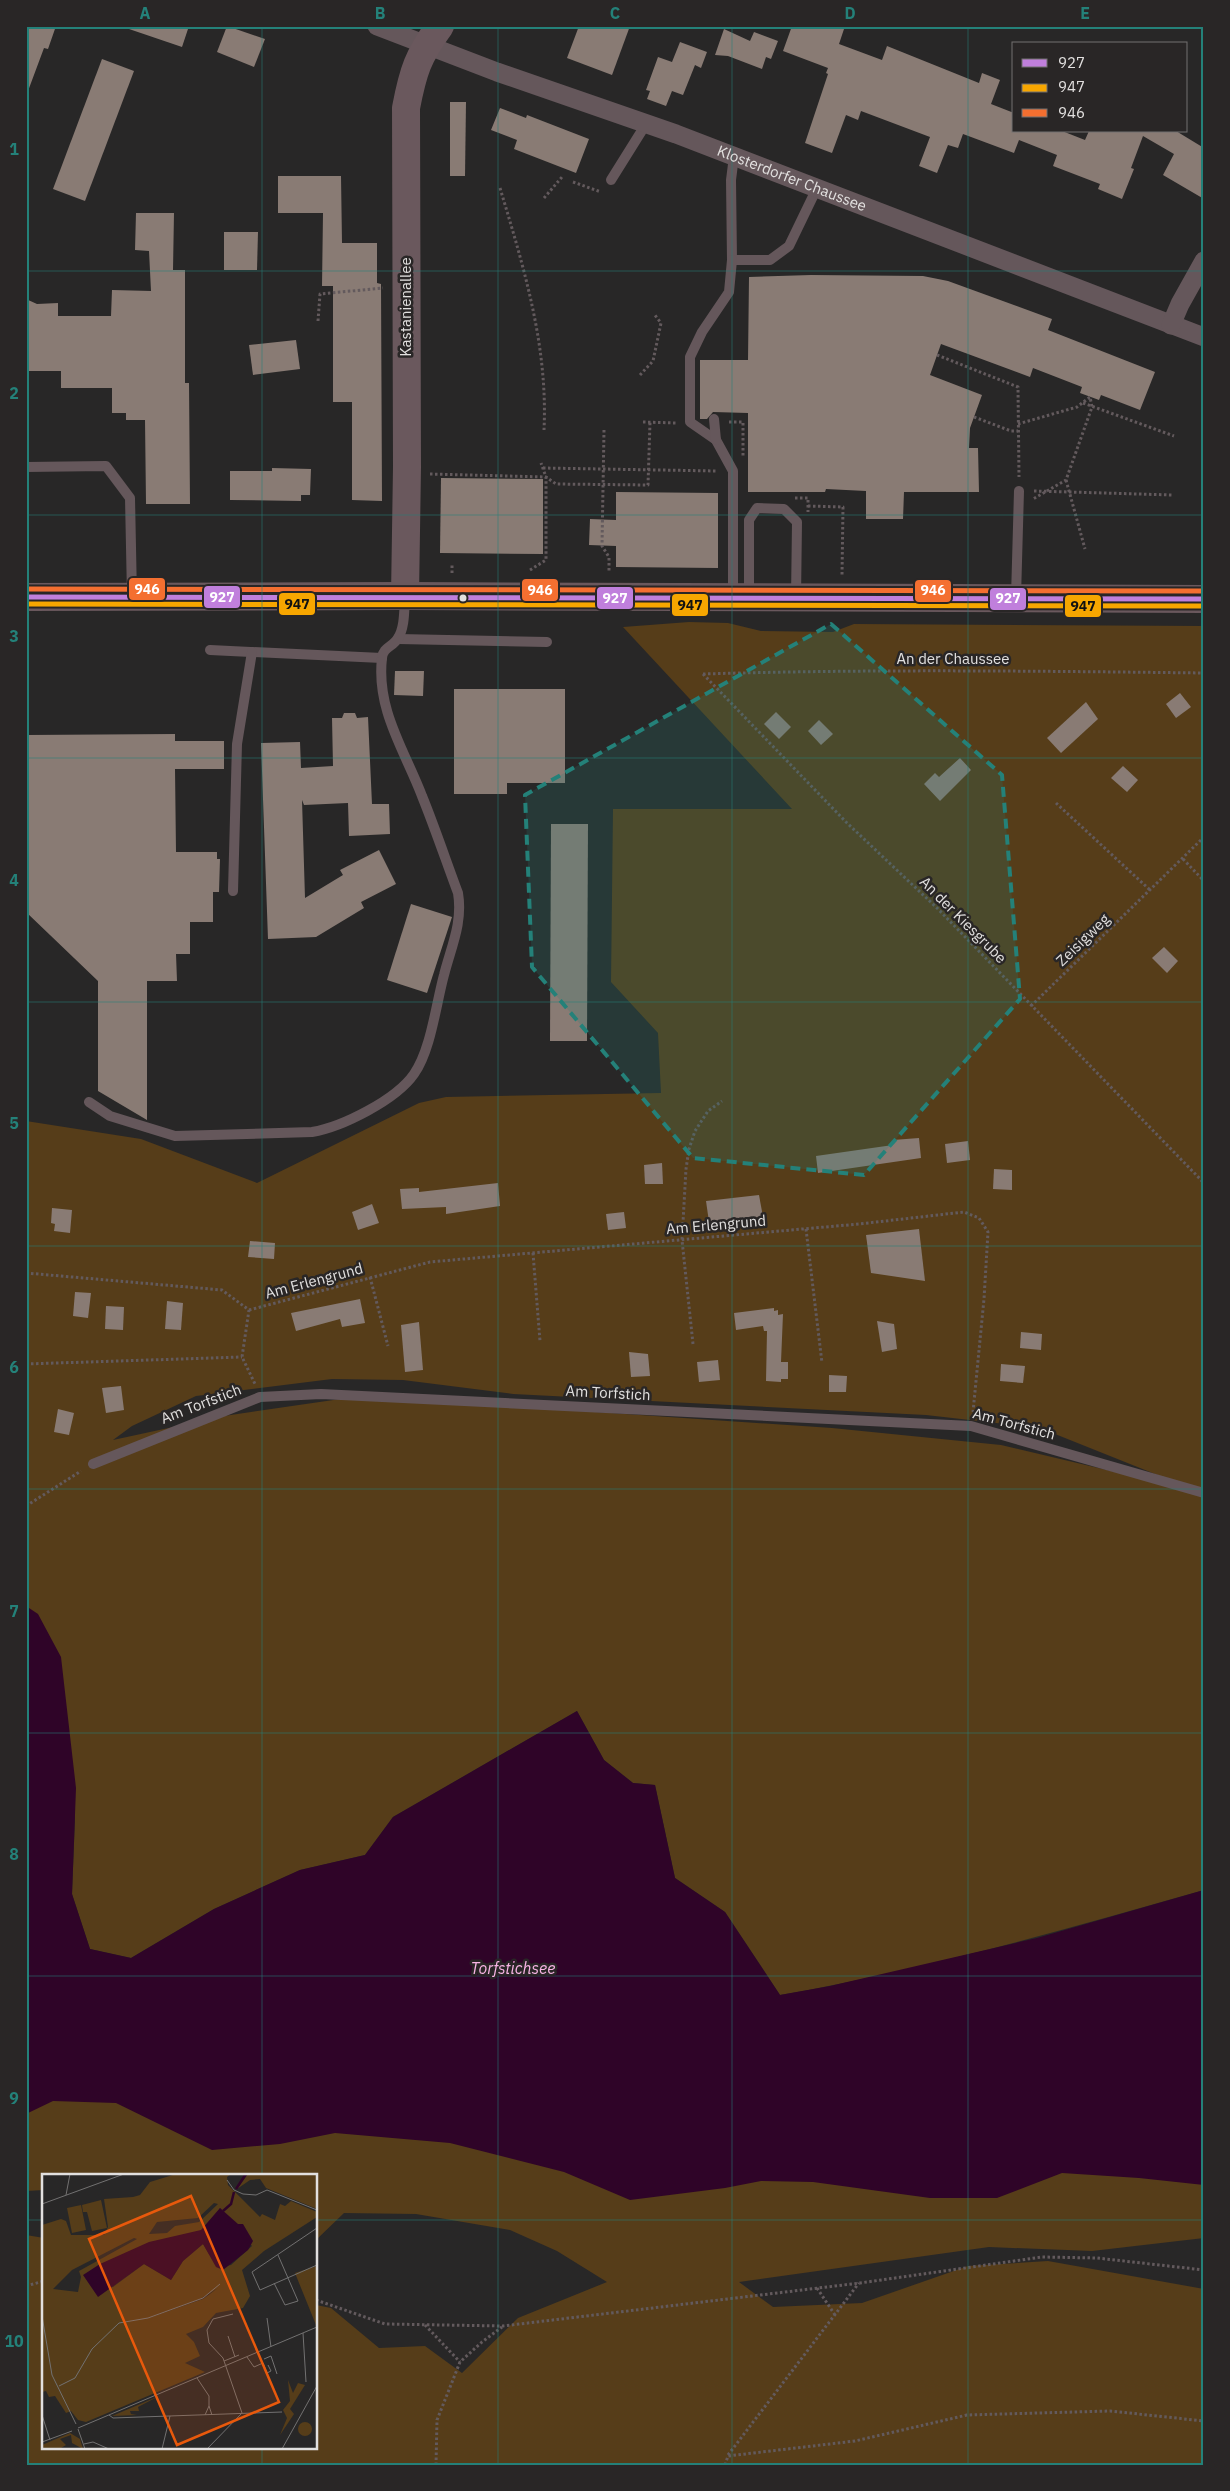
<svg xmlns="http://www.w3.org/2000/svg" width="1230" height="2491" font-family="'IBM Plex Sans',sans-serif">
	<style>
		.green { fill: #563d19 }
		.water { fill: #2f0428 }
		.building { fill: #897b74 }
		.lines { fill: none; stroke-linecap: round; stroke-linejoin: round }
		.path { stroke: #635a5d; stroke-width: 3; stroke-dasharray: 2.5 2.5; stroke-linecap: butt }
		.lane { stroke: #65575b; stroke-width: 10 }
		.street { stroke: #65575b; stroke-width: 19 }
		.secondary { stroke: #6a585d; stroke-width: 28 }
		.bus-1-casing { stroke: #292626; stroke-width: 9 }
		.bus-2-casing { stroke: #292626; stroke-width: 9 }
		.bus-3-casing { stroke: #292626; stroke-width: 9 }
		.bus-1 { stroke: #c07fdc; stroke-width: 5 }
		.bus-2 { stroke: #f7a600; stroke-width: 5 }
		.bus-3 { stroke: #f46f30; stroke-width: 5 }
		.marked { fill: #248179; fill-opacity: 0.2; stroke: #248179; stroke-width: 4; stroke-dasharray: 10 6; stroke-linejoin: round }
		.grid { fill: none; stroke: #248179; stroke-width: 1; stroke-opacity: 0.55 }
		.bus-dot { fill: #e2e0df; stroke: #292626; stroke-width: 2 }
		.labels { text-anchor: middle; stroke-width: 5; stroke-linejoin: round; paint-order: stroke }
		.street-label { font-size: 15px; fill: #e2e0df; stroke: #292626 }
		.water-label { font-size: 16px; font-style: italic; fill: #f8b4e5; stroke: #292626 }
		.inset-river { fill: none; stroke: #2f0428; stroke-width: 2.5 }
		.inset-road { fill: none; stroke: #727171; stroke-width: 1 }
		.view { fill: #e8590c; fill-opacity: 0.15; stroke: #e8590c; stroke-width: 2.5 }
		.inset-edge { fill: none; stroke: #e2e0df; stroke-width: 2.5 }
		.line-badge { stroke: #292626; stroke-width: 2 }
		.badge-label { font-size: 14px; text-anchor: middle; font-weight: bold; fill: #fff }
		.pale-badge-label { font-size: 14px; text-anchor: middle; font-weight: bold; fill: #111 }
		.neatline { fill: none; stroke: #248179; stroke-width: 2 }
		.grid-label { font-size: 16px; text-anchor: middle; font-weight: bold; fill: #248179 }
	</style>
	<rect width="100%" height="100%" fill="#282727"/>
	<g class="green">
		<path d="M689 622 728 623 761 631 833 632 854 624 1204 626V1490L1180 1484 1040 1428 926 1415 513 1394 403 1380 332 1379 196 1396 132 1426 113 1440 224 1416 361 1396 832 1428 1001 1445 1204 1493V1890C1064 1930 923 1970 780 1995L725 1912 675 1878 655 1785 633 1783 604 1760 577 1711 393 1817 365 1855 300 1870 214 1909 131 1958 90 1949 72 1894 75 1818 26 1664V1121L141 1139 257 1183 419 1103 446 1097 661 1093 658 1033 611 982 613 809H792L623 627Z"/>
		<polygon points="26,2047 1204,2164 1204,2238 1092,2251 989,2247 739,2282 773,2307 862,2303 968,2266 1048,2261 1204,2289 1204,2465 26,2465 26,2235 44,2238 44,2447 316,2447 316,2305 331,2308 379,2348 425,2346 462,2373 518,2318 607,2282 557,2251 510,2230 416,2214 344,2213 316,2240 316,2175 44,2175 44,2190 26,2191"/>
	</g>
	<polygon class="water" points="26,1606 38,1614 61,1657 76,1788 72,1894 90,1949 131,1958 214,1909 300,1870 365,1855 393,1817 577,1711 604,1760 633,1783 655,1785 675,1878 725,1912 780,1995 830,1986 1037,1938 1204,1890 1204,2185 1139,2178 1062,2173 997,2198 930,2198 813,2182 761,2181 725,2188 630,2200 564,2172 450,2143 335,2133 280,2144 212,2150 116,2103 53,2101 26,2114"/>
	<g class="building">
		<polygon points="26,26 56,26 48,49 44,48 28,91"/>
		<polygon points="130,26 189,26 182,47 129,29"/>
		<polygon points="227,26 265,39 254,67 217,52"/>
		<polygon points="579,26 630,26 612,75 567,58"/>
		<polygon points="792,26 845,26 839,44 882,60 887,46 979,83 982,73 1000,80 991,104 1014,113 1014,131 1062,131 1085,140 1089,131 1176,131 1204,148 1204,199 1163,175 1174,154 1143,136 1131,168 1134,169 1122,199 1098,189 1100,184 1053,166 1057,155 1019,140 1014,153 963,134 958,148 948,145 937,173 919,166 930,137 861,111 858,120 846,115 832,153 805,143 828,74 826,73 828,68 783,51"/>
		<polygon points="724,29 750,41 754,32 778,41 771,59 766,57 762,69 728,56 715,55"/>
		<polygon points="680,42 707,52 701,68 695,65 683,95 672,91 666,106 647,99 650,91 646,90 658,57 672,62"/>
		<polygon points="102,59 134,71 85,201 53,189"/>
		<polygon points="450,102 466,102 465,176 450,176"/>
		<polygon points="500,108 526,118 527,115 589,139 576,173 514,149 517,140 491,130"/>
		<polygon points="278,176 341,176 342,243 377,243 377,283 381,284 382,501 352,500 352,402 333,402 333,286 322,286 323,213 278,213"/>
		<polygon points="136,213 174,213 173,270 185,270 185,383 189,383 190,504 146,504 145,420 126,420 126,413 112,413 112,388 61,388 61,371 26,371 26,299 37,304 58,303 58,316 111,316 112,290 151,291 149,251 135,250"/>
		<polygon points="224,232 258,232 257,270 224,270"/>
		<polygon points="811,275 923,276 948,281 1052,319 1048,330 1155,372 1140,410 1101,395 1099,400 1080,393 1082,387 1033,368 1030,377 941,344 930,375 982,395 970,428 969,448 978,448 979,492 904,492 903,519 866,519 866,491 826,489 825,492 748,492 748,413 713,412 707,419 700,419 700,360 748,360 749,277"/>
		<polygon points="296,340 300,369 253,375 249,345"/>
		<polygon points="272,468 311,469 310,495 301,495 301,501 230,500 230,471 272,471"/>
		<polygon points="441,478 543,479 543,554 440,553"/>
		<polygon points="616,492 718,493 718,568 616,567 616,546 589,545 590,519 616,520"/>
		<polygon points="395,671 424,671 423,696 394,695"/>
		<polygon points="454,689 565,689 565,783 507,783 507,794 454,794"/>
		<polygon points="1180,693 1191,707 1176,718 1166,704"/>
		<polygon points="1086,702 1098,719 1061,753 1047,738"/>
		<polygon points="776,712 791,727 779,739 764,724"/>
		<polygon points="344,713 355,713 357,718 368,717 372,804 389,804 390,834 349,836 348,803 304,805 302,800 305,898 343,875 340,870 379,850 396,884 361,902 364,908 316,937 268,939 261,743 300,742 301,768 333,766 332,718 342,718"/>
		<polygon points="819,720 833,734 821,745 808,731"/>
		<polygon points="175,734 175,741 224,741 224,769 175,769 176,852 217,852 217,859 220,859 219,892 213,892 213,922 190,922 190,954 176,954 177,981 147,981 147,1120 98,1091 98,981 26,912 26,735"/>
		<polygon points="960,758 971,770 940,801 924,784 935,773 939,777"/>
		<polygon points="1123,766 1138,780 1127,792 1111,778"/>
		<polygon points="551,824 588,824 587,1041 550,1041"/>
		<polygon points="411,904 452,917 427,993 387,980"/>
		<polygon points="1164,947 1178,961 1167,973 1152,958"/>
		<polygon points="919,1138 921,1158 818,1173 816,1156 893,1145 893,1140"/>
		<polygon points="968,1141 970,1160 947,1163 945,1144"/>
		<polygon points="662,1163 663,1184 645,1184 644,1165"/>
		<polygon points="994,1169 1012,1170 1012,1190 993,1189"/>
		<polygon points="498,1183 500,1206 446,1214 446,1207 402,1209 400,1189 419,1188 419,1192"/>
		<polygon points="759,1195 763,1217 709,1222 706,1201"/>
		<polygon points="372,1204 379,1223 358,1230 352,1212"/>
		<polygon points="52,1208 72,1210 70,1233 54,1231 55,1224 51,1223"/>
		<polygon points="624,1212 626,1228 608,1230 606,1214"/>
		<polygon points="919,1229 925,1281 871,1273 866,1235"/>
		<polygon points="250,1241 275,1243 274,1259 248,1257"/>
		<polygon points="75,1292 91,1293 88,1318 73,1316"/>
		<polygon points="360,1299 365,1323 342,1327 340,1319 296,1331 291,1313"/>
		<polygon points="167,1301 183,1303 181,1330 165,1329"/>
		<polygon points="106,1306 124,1307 123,1330 105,1329"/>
		<polygon points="774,1308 774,1311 778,1310 778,1315 783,1314 781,1362 788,1362 788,1379 781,1379 781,1382 766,1381 767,1331 764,1331 763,1326 736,1330 734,1313"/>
		<polygon points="877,1321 894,1324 897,1349 882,1352"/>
		<polygon points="419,1322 423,1370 405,1372 401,1325"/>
		<polygon points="1021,1332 1042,1334 1041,1350 1020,1348"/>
		<polygon points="629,1352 648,1354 650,1376 631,1377"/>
		<polygon points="718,1360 720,1380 699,1382 697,1362"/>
		<polygon points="1001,1364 1025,1366 1023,1383 1000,1381"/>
		<polygon points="829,1375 847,1376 846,1392 829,1392"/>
		<polygon points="121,1386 124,1410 106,1413 102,1388"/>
		<polygon points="58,1409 74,1413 69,1435 54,1432"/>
	</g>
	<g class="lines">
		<g class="path">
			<polyline points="573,182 601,192"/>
			<path d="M500 188C524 268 548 346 544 430"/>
			<polyline points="544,198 562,177"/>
			<polyline points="318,321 320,294 383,288"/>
			<polyline points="937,355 1018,387 1019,477"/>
			<polyline points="640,375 653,361 661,323 654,314"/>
			<polyline points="1083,403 1174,436"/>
			<polyline points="974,417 1011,431 1018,431"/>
			<polyline points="643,422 676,423"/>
			<polyline points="729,422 743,422 743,456"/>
			<polyline points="1018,424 1077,407 1090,397 1092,407 1066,480 1033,499"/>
			<polyline points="604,430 602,546 609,557 609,573"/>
			<polyline points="543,468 717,471"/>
			<polyline points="430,474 546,477 556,484 648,485 650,422"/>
			<polyline points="1066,480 1085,549"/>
			<polyline points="1034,491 1173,495"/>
			<polyline points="795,498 808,498 808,512"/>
			<polyline points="808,506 843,507 842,575"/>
			<polyline points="530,570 546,560 546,477 541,463"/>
			<polyline points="452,573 452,564"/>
			<polyline points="703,674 846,822 937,908 1204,1183"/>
			<path d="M703 674C870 669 1037 671 1204 673"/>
			<polyline points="1056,803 1150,890"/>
			<polyline points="1183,859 1204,881"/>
			<polyline points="1031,1006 1204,837"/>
			<polyline points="806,1229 822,1363"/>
			<polyline points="533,1253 540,1341"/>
			<polyline points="26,1273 222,1290 249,1310 242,1357 255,1384"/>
			<polyline points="370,1277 388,1346"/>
			<polyline points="249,1310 430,1262 859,1224 964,1212 979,1218 988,1232 984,1299 973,1412"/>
			<polyline points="693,1344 682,1240 686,1169 689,1149 695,1131 708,1111 722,1101"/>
			<polyline points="26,1364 242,1357"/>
			<polyline points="26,1506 81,1471"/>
			<polyline points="26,2286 44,2281"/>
			<polyline points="817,2288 835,2315"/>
			<polyline points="316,2300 385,2324 503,2326 860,2283 1042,2257 1097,2258 1204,2270"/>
			<polyline points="425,2325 460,2362"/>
			<polyline points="728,2455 859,2283"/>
			<polyline points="436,2465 437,2420 460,2362 482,2342 502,2327"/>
			<polyline points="725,2465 728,2456 855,2441 967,2415 1110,2411 1204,2421"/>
		</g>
		<g class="lane">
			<polyline points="734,156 731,180 732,260 770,260 789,246 817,188"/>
			<polyline points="611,180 646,124"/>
			<polyline points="732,260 729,292 702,332 690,357 690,422 716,440 733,471 733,597"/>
			<polyline points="714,419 716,440"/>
			<polyline points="26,467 106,466 130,498 132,596"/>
			<polyline points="749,597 749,520 757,508 784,509 797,522 796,598"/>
			<polyline points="1016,597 1019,491"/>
			<polyline points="398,639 547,642"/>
			<polyline points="210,650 382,658"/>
			<polyline points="233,891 237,744 252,652"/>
			<path d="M89 1102 110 1116 175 1136 312 1132C342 1127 396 1100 414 1074 431 1050 436 1004 444 975 451 947 463 923 458 893 446 861 435 828 422 796 405 751 376 710 382 658 383 647 393 647 398 638 405 627 404 610 405 597"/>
			<polyline points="93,1464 260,1397 321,1394 971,1426 1204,1493"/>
		</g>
		<g class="street">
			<path id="s1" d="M377 26 497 72 676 134 1204 337"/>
			<polyline points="1171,325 1180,304 1204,261"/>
		</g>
		<g class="secondary">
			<path d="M405 596 407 467 406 108C413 71 418 56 440 26"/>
			<polyline points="26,597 405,596 1204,599"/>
		</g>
		<g class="bus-1-casing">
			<polyline id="bus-1" points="26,597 1204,599"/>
		</g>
		<g class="bus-2-casing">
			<polyline id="bus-2" points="26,604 1204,606"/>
		</g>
		<g class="bus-3-casing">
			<polyline id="bus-3" points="26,589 1204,591"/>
		</g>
		<use href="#bus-1" class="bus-1"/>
		<use href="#bus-2" class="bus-2"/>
		<use href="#bus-3" class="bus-3"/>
	</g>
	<path class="marked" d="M831 624 1002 775 1020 999 864 1175 693 1158 532 967 525 795Z"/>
	<path class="grid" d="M262 26V2175M498 26V2465M732 26V2465M968 26V2465M26 271H1204M26 515H1204M26 758H1204M26 1002H1204M26 1246H1204M26 1489H1204M26 1733H1204M26 1976H1204M26 2220H44M316 2220H1204M262 2447V2465"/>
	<circle class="bus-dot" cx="463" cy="598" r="4.5"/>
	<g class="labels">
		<g class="street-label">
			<text dy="5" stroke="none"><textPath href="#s1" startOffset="442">Klosterdorfer Chaussee</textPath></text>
			<text transform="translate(406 307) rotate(-90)" y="5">Kastanienallee</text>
			<text x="953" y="664">An der Chaussee</text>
			<text transform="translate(963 920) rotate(45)" y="5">An der Kiesgrube</text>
			<text transform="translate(1083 940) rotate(-44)" y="5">Zeisigweg</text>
			<text transform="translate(716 1225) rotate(-5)" y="5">Am Erlengrund</text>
			<text transform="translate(314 1281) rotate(-15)" y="5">Am Erlengrund</text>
			<text transform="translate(608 1393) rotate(3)" y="5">Am Torfstich</text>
			<text transform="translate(201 1404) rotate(-21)" y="5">Am Torfstich</text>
			<text transform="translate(1014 1424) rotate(15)" y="5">Am Torfstich</text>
		</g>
		<g class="water-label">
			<text x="513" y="1974">Torfstichsee</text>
		</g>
	</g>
	<g transform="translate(42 2174)">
		<rect width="275" height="275" fill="#282727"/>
		<path d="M134 0H189L185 3 186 11 218 43 220 40 233 46 238 30 243 32 249 27 275 38V43L222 77 200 96 208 122 201 134 174 139 161 153 144 160 152 168 158 182 143 189 163 198 44 248 36 246 29 237 24 239 13 222 7 223 4 217 0 218V51L19 45 24 47 29 61H62L66 53 62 25 91 23 98 21 108 8ZM172 29 176 30 157 48 133 52 125 59 107 60 115 48 156 44ZM178 34 210 72 189 91 183 92 167 80 161 70 141 87 129 106 102 90 71 113 47 101 169 53ZM92 64 95 65 37 97 39 103 36 118 11 115 30 96ZM176 114 161 125 101 146 158 125ZM206 0H275V35L224 14 218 5 208 6 195 15ZM59 26 65 54 50 57 45 38H41L40 31ZM39 31 44 56 30 59 25 34ZM275 92V150L274 151 253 99ZM246 206 251 219 256 209 263 211 248 235 252 240 238 261 245 244 241 236 248 227ZM117 222 96 233 97 237H88L89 240 95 241 70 242ZM256 255a7 7 0 1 1 14 0a7 7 0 1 1-14 0ZM28 259 38 265 41 275 30 269 29 261 18 265 24 271 19 274 0 275V271Z" fill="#563d19" fill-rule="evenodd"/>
		<path d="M178 34 196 50H201L211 67 206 76 181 96 174 93 161 70 141 87 129 106 102 90 56 123 41 101 58 90 107 68 159 56Z" fill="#2f0428"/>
		<path class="inset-river" d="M194 15 204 0M181 37 189 30 192 18"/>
		<path class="inset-road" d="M185 6 192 16 201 20 214 21 225 16 275 36M24 21 28 0M0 30 82 0M275 54 210 98 218 116 275 91M232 109 243 131 256 127 236 81M0 142 10 201 34 250M225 144 229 173M261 159 264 208M186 162 193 183M205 183 212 193 221 189 225 199 229 197 226 191M222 185 229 182 235 200M182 187 197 181M155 204 167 222V232M17 212 33 204 50 175 77 149 106 144 161 124 178 110M0 241 8 266M67 241 71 244 240 238M163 241 167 232 170 241M36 254 275 153M36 255 43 275M0 268 30 257M42 270 51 268 67 275M120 275 128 242M165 275 200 239 181 184 167 169 165 156 171 145 191 140M240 275 275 212"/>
		<path class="view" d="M149 22 237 228 135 271 47 65Z"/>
		<rect width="275" height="275" class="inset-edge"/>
	</g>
	<g class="line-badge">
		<rect x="128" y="577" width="38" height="24" rx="5" fill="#f46f30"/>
		<rect x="521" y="578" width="38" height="24" rx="5" fill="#f46f30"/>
		<rect x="914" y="579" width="38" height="24" rx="5" fill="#f46f30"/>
		<rect x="203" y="585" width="38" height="24" rx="5" fill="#c07fdc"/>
		<rect x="596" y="586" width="38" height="24" rx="5" fill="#c07fdc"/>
		<rect x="989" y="587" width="38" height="24" rx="5" fill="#c07fdc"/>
		<rect x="278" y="592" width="38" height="24" rx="5" fill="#f7a600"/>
		<rect x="671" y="593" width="38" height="24" rx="5" fill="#f7a600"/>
		<rect x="1064" y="594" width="38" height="24" rx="5" fill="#f7a600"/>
	</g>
	<g class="badge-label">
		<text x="147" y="594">946</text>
		<text x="540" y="595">946</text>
		<text x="933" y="595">946</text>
		<text x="222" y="602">927</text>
		<text x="615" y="603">927</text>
		<text x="1008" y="603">927</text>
	</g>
	<g class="pale-badge-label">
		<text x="297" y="609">947</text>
		<text x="690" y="610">947</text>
		<text x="1083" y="611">947</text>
	</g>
	<rect width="1230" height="2491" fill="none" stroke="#292626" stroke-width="55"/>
	<rect x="1012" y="42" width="175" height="90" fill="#292626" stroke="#737070"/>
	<rect x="1022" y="59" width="25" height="8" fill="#c07fdc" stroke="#737070"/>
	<text x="1058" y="68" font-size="15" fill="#e2e0df">927</text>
	<rect x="1022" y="84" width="25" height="8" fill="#f7a600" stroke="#737070"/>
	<text x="1058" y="92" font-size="15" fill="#e2e0df">947</text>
	<rect x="1022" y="109" width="25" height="8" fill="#f46f30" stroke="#737070"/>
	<text x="1058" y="118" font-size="15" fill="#e2e0df">946</text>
	<rect x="28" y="28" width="1174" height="2436" class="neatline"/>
	<g class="grid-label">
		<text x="145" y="19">A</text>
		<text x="380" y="19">B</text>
		<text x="615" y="19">C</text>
		<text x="850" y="19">D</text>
		<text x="1085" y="19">E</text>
		<text x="14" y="155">1</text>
		<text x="14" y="399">2</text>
		<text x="14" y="642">3</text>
		<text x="14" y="886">4</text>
		<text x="14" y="1129">5</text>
		<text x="14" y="1373">6</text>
		<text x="14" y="1617">7</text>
		<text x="14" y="1860">8</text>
		<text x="14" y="2104">9</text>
		<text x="14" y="2347">10</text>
	</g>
</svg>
